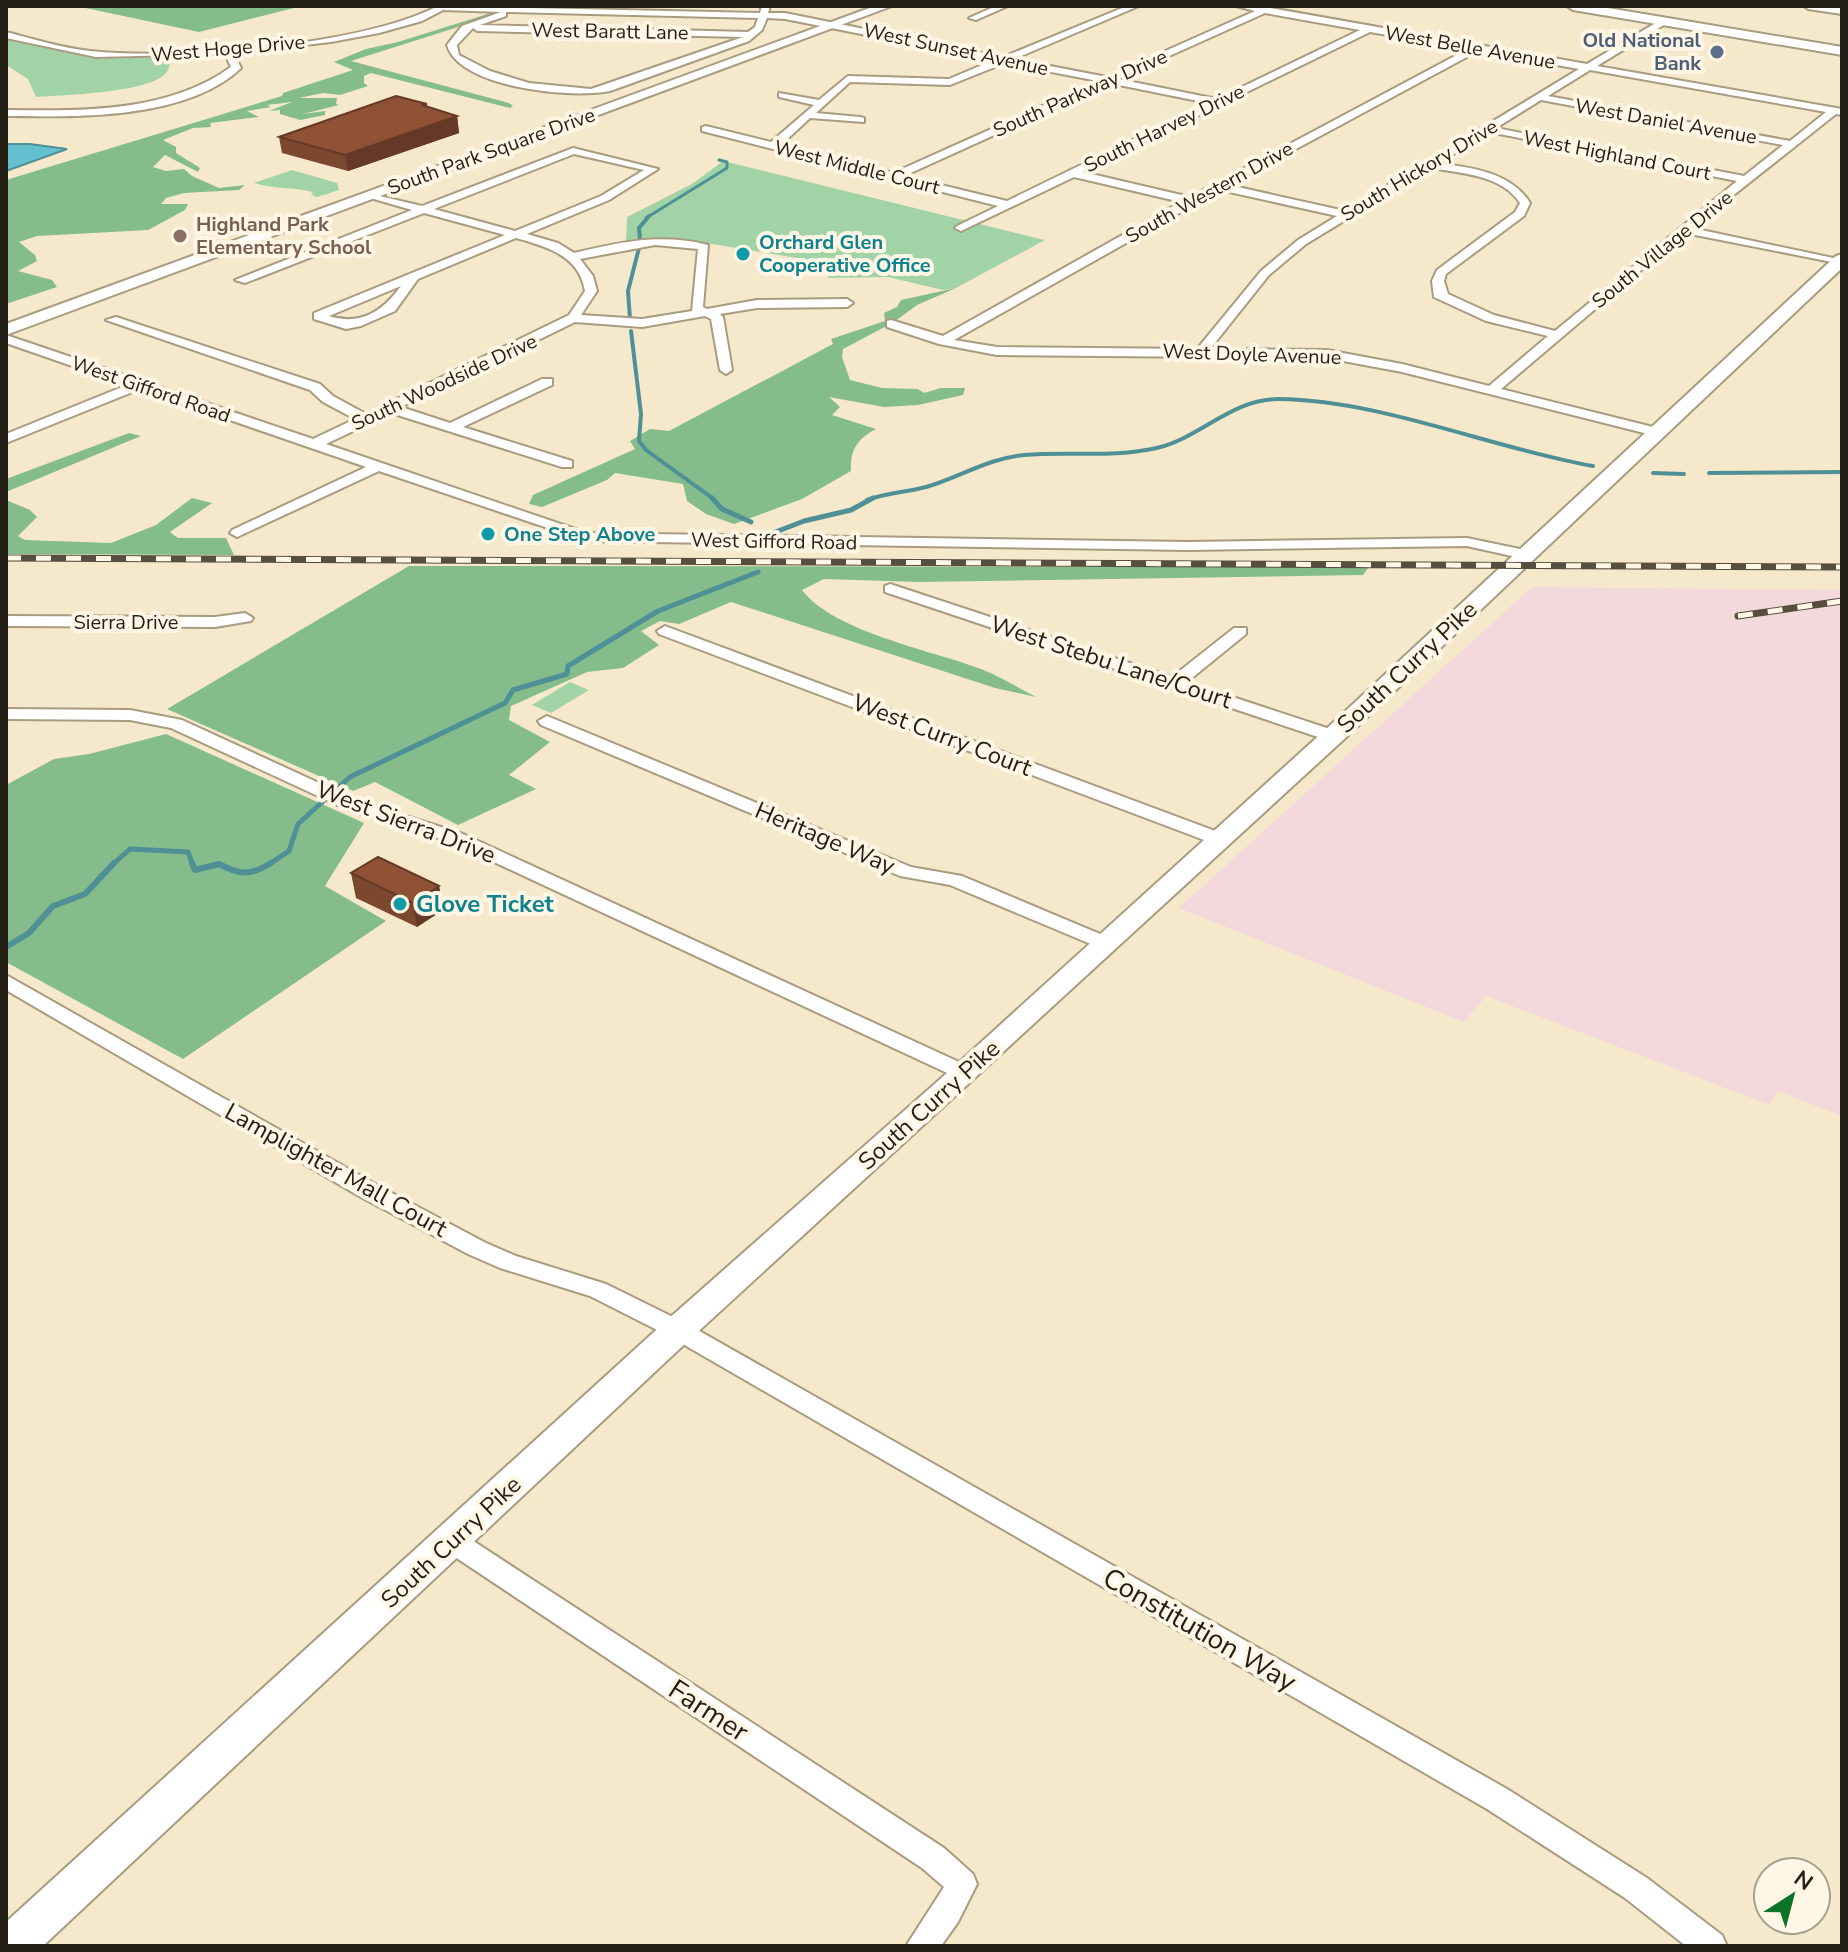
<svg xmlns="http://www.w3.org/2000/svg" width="1848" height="1952" font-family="'Nunito Sans',sans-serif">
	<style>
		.industrial { fill: #f3d8dc }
		.green { fill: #a2d3a7 }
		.forest { fill: #84bc8b }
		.water { fill: #62c0cf; stroke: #4f9097; stroke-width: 2 }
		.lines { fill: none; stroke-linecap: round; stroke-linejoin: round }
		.stream-far3 { stroke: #4f9097; stroke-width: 3 }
		.stream-far2 { stroke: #4f9097; stroke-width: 4 }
		.stream-far1 { stroke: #4f9097; stroke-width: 5 }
		.stream { stroke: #4f9097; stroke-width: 6 }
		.street-casing { stroke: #a89b7f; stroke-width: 4 }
		.secondary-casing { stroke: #a89b7f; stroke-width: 4 }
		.primary-casing { stroke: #a89b7f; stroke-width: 4 }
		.street { fill: #fff; fill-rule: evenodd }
		.secondary { fill: #fff; fill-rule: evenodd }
		.primary { fill: #fff; fill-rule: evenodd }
		.rail-casing { stroke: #564f40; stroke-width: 7 }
		.rail { stroke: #fff6e5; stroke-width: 5; stroke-dasharray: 15; stroke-linecap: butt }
		.wall { fill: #7c472f }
		.shaded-wall { fill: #653926 }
		.building { fill: #905237; stroke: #653926; stroke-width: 2 }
		.service-dot { fill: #5c6f8a; stroke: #fff6e5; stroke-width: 3 }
		.education-dot { fill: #8d6e63; stroke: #fff6e5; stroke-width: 3 }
		.culture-dot { fill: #0f9aa8; stroke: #fff6e5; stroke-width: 3 }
		.labels { text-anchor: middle; stroke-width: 8; stroke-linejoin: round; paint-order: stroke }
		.far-street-label { font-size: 20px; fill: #241f15; stroke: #fff6e5 }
		.far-service-label { font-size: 20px; font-weight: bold; fill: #4e5e75; stroke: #fff6e5; text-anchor: end }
		.far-education-label { font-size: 20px; font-weight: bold; fill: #785e54; stroke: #fff6e5; text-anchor: start }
		.far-culture-label { font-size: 20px; font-weight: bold; fill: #0d838f; stroke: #fff6e5; text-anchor: start }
		.street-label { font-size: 24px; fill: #241f15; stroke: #fff6e5 }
		.culture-label { font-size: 24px; font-weight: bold; fill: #0d838f; stroke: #fff6e5; text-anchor: start }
		.near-street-label { font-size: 28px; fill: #241f15; stroke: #fff6e5 }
	</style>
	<rect width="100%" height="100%" fill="#f6e9cb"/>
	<polygon class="industrial" points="1532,587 1842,590 1842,1116 1778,1091 1770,1105 1486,996 1464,1022 1179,908"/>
	<g class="green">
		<path d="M6 40 92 58H171C170 64 169 71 164 75 143 93 64 95 36 97L28 79 6 65Z"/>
		<polygon points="723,161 1045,240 956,288 943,290 888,277 828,278 827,263 694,241 626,242 627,217 692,184"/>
		<path d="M292 170 337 183 339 190 317 197 311 195 313 192C292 187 274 189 254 183Z"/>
		<polygon points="570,682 589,690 551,713 532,705"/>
	</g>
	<g class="forest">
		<polygon points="76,6 302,6 199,32"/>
		<polygon points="513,6 524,6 351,61 509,103 513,106 510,108 371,73 364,76 364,83 368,86 340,95 323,93 299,98 337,98 336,104 339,105 303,114 325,111 325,115 300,120 280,114 280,110 269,111 292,102 267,105 271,107 247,111 259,117 210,123 211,127 193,128 163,140 176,147 176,153 200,168 198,172 165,155 153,167 166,171 184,169 192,176 219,188 245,185 239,190 184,193 166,198 161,204 188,204 185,210 148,230 37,236 19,242 35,255 37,261 18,271 52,280 57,287 6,304 6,180 282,96 283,93 353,70 334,62 366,49 398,42"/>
		<path d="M956 288 917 305 894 322 843 349 842 357 850 380 882 388 918 389 924 393 941 388H965L963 395 918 405 884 407 829 397 840 407 832 415 876 429C857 439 850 450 851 471L802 499 734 524 706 514 687 501 683 484 615 473 607 480 542 507 529 504 533 495 635 449 630 441 650 429 669 431 833 344 831 339 885 321 884 313 897 307 901 300Z"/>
		<polygon points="129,433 141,436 6,492 6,479"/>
		<polygon points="192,498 212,503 170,532 178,538 226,538 234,555 6,554 6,500 30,510 37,517 18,536 25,540 111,543 156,525"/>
		<path d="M409 566 1369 567 1363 575 919 582 824 579 802 590C834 632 931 650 981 669 1000 676 1018 688 1036 697L995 688 731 602 679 624 660 621 641 631 659 645 623 668 587 672 511 706 509 720 550 742 509 775 536 789 458 825 375 782 353 791 167 709Z"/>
		<polygon points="166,734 364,823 325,886 386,921 183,1059 6,962 6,785 54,759 89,754"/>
	</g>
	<polygon class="water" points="6,144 30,144 67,149 6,171"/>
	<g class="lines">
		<polyline class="stream-far3" points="646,218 727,168 727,162 719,160"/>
		<g class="stream-far2">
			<polyline points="640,240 639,228 649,216"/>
			<polyline points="630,319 628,291 639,248"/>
			<polyline points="631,331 641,414 639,441 646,450 715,500"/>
			<polyline points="1653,473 1684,474"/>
			<polyline points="1709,473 1842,472"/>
			<path d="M867 500C886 493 907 492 926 487 960 477 989 458 1024 455 1068 451 1113 458 1157 448 1202 437 1231 399 1279 399 1381 400 1491 448 1593 466"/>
		</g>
		<g class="stream-far1">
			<polyline points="712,498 722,509 751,522"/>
			<polyline points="773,533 804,521 851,510 873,498"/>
			<polyline points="112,865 130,849 188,852 193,865"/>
			<polyline points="216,865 220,865"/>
			<polyline points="268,865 289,851 298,824 350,777 505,703 513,690 567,674 568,666 658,611 758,572"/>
		</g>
		<g class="stream">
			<path d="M192 863 195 870 219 864C240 875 250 876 271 863"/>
			<polyline points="6,947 29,933 53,906 85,894 114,863"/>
		</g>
		<g class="street-casing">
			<g id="street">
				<path d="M438 6 760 13 762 6H770L768 13H785L1003 57 1127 6H1139L1014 59 1107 77 1255 11 1236 6 1265 7 1587 64 1664 18 1667 23 1597 66 1842 109V115L1836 114 1692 228 1838 259 1842 260V264L1685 233 1501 389 1661 429 1663 432 1656 436 1402 372 1327 358 997 355 939 344 887 327V321L891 320 943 336 1181 202 1074 177 961 231 955 228 957 226 998 206 702 131V127L706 126 771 142 814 105 779 97V93L819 100 848 76 949 79 994 60 785 19 767 18 762 30 749 41 610 91C573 99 459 88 447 45L462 26 501 12 443 10 422 21 379 33 331 42 234 53 241 68C186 120 77 117 6 116V110C82 111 167 113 231 67L225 54 96 57 6 38V32C34 39 61 48 90 51 178 60 360 46 438 6ZM506 12 758 18 755 27 748 32 480 25 506 16ZM1265 13 1360 30 1217 99 1118 79ZM473 28 477 31 743 37 591 89 529 83 490 71 459 55 457 45ZM1370 32 1468 49 1190 197 1083 172ZM1478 51 1579 69 1345 211 1229 185ZM1005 63 1098 81 893 173 781 145 810 118 864 122V118L860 117 816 113 850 82 950 85ZM1590 70 1826 112 1790 141 1548 96ZM1109 83 1208 103 1007 201 904 176ZM1541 100 1783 145 1744 176 1496 128ZM1489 132 1737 181 1555 331 1494 315 1448 294 1444 281 1446 274 1524 216 1530 203C1511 172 1472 168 1439 163ZM1431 168C1461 173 1502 175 1520 203L1515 212 1437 270 1432 281 1434 297 1486 321 1548 336 1489 386 1402 364 1327 350 1210 349 1269 275 1306 244ZM1220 190 1337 216 1298 240 1261 271 1197 349 997 347 954 340Z"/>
				<polygon points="996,6 1008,6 976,20 969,18"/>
				<polygon points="1804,6 1842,8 1842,14 1808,9"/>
				<path d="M573 148 658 169 609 200 527 234 558 243 574 253C620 242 661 233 708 245L703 307 707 309 757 300 847 299 853 303 847 307 757 308 720 314 723 317 732 370 726 374 720 370 711 319 705 316 642 327 575 322 401 407 450 423 542 379H552V385L463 427 572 461V467H562L391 413 326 444 587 533 1188 542 1467 538 1530 551 1533 554 1525 559 1467 546 1188 550 586 541 379 471 237 537 230 533 232 530 366 467 140 389 6 443V434L127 385 6 343V335L313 439 355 419 323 402 310 390 106 320 116 317 320 384 333 396 366 414 569 315 585 291C579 255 547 247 516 238L418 279 395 311 361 326 346 329 314 319V313L505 235 424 213 245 283 235 280 412 210 367 197V193L422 206ZM574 154 644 170 601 196 515 231 434 209ZM655 245 698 249 692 311 642 319 581 315 597 291 593 276 580 259ZM401 286C383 311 361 326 329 316Z"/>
				<polygon points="890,584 1172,677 1234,628 1246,628 1246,634 1187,682 1339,732 1342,736 1333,741 1327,740 885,592 885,586"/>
				<polygon points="245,613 253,618 251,621 215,627 6,626 6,616 215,617"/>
				<polygon points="665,626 1226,835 1228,839 1219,845 1212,843 659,634 657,631"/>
				<polygon points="6,709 130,710 182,720 358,801 463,834 972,1068 976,1073 965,1080 958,1078 451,842 346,809 171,728 130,720 6,719"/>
				<polygon points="547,716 911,867 962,876 1112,939 1115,943 1105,949 1098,947 950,885 900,876 541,725 538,721"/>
				<polygon points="6,975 375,1184 484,1242 516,1256 606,1284 687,1324 1507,1789 1647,1878 1722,1935 1727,1946 1686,1946 1625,1898 1487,1809 669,1336 590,1296 500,1268 468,1254 359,1196 6,990"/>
				<polygon points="452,1530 461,1533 944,1848 973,1874 977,1884 958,1922 941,1946 906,1946 944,1887 922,1868 443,1549 439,1541 443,1533"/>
			</g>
		</g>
		<g class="secondary-casing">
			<g id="secondary">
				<polygon points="875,6 892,6 6,335 6,324"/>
				<polygon points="1842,254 1842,268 1342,741 690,1339 43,1946 6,1946 6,1922 666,1321 955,1066 1324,731 1836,256"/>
			</g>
		</g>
		<g class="primary-casing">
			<polygon id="primary" points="1567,6 1596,6 1842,47 1842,55 1573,10"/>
		</g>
		<use href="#street" class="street"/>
		<use href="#secondary" class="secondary"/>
		<use href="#primary" class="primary"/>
		<g class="rail-casing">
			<g id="rail">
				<polyline points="6,558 1842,567"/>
				<polyline points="1738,616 1842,601"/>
			</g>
		</g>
		<use href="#rail" class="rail"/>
	</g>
	<g class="wall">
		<polygon points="427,104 427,107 457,116 459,133 348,171 282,153 279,137"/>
		<polygon points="351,873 439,886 443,910 417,927 356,898"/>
	</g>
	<g class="shaded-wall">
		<polygon points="457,116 459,133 348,171 345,155"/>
		<polygon points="439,886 443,910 417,927 413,903"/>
	</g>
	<g class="building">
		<polygon points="396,96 427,104 422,105 457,116 345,155 279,137"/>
		<polygon points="378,857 439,886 413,903 351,873"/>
	</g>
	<circle class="service-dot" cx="1717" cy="52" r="8"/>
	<circle class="education-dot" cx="180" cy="236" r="8"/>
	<g class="culture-dot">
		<circle cx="743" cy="254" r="8"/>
		<circle cx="488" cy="534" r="8"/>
		<circle cx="400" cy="904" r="8"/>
	</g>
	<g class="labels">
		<g class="far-street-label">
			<text transform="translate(610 31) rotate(1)" y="7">West Baratt Lane</text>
			<text transform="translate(1470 47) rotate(10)" y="7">West Belle Avenue</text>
			<text transform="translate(228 48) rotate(-5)" y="7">West Hoge Drive</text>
			<text transform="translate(956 49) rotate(12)" y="7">West Sunset Avenue</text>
			<text transform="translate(1080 93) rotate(-24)" y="7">South Parkway Drive</text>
			<text transform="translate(1666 121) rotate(10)" y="7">West Daniel Avenue</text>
			<text transform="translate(1164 128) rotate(-26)" y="7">South Harvey Drive</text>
			<text transform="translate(491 151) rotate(-20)" y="7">South Park Square Drive</text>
			<text transform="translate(1617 155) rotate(11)" y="7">West Highland Court</text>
			<text transform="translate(857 167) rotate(14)" y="7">West Middle Court</text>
			<text transform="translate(1419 170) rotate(-31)" y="7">South Hickory Drive</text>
			<text transform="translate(1209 192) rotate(-29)" y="7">South Western Drive</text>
			<text transform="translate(1662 249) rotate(-39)" y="7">South Village Drive</text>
			<text transform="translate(1252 354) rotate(2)" y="7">West Doyle Avenue</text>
			<text transform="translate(444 382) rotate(-25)" y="7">South Woodside Drive</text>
			<text transform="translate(151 389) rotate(19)" y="7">West Gifford Road</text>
			<text transform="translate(774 541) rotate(1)" y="7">West Gifford Road</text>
			<text x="126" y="629">Sierra Drive</text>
		</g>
		<g class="far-service-label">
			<text x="1701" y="47">Old National<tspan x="1701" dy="23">Bank</tspan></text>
		</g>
		<g class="far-education-label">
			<text x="196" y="231">Highland Park<tspan x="196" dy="23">Elementary School</tspan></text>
		</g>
		<g class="far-culture-label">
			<text x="759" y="249">Orchard Glen<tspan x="759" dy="23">Cooperative Office</tspan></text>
			<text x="504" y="541">One Step Above</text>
		</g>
		<g class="street-label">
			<text transform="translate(1111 662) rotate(18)" y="8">West Stebu Lane/Court</text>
			<text transform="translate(1407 667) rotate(-43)" y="8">South Curry Pike</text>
			<text transform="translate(942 735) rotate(21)" y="8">West Curry Court</text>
			<text transform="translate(406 822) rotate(21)" y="8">West Sierra Drive</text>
			<text transform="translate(825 838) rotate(23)" y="8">Heritage Way</text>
			<text transform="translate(929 1105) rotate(-42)" y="8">South Curry Pike</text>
			<text transform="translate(336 1170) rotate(29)" y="8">Lamplighter Mall Court</text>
			<text transform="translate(451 1542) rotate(-43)" y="8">South Curry Pike</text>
		</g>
		<g class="culture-label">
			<text x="416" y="912">Glove Ticket</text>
		</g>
		<g class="near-street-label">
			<text transform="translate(1200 1629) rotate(30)" y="10">Constitution Way</text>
			<text transform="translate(709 1710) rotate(33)" y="10">Farmer</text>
		</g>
	</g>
	<rect width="1848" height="1952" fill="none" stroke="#241f15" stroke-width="16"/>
	<g transform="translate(1792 1896) rotate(36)"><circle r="38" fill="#fff6e5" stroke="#a7a092" stroke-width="2"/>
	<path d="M0-6L14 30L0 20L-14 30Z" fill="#0c7426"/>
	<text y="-12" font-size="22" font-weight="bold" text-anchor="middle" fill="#241f15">N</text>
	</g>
</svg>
